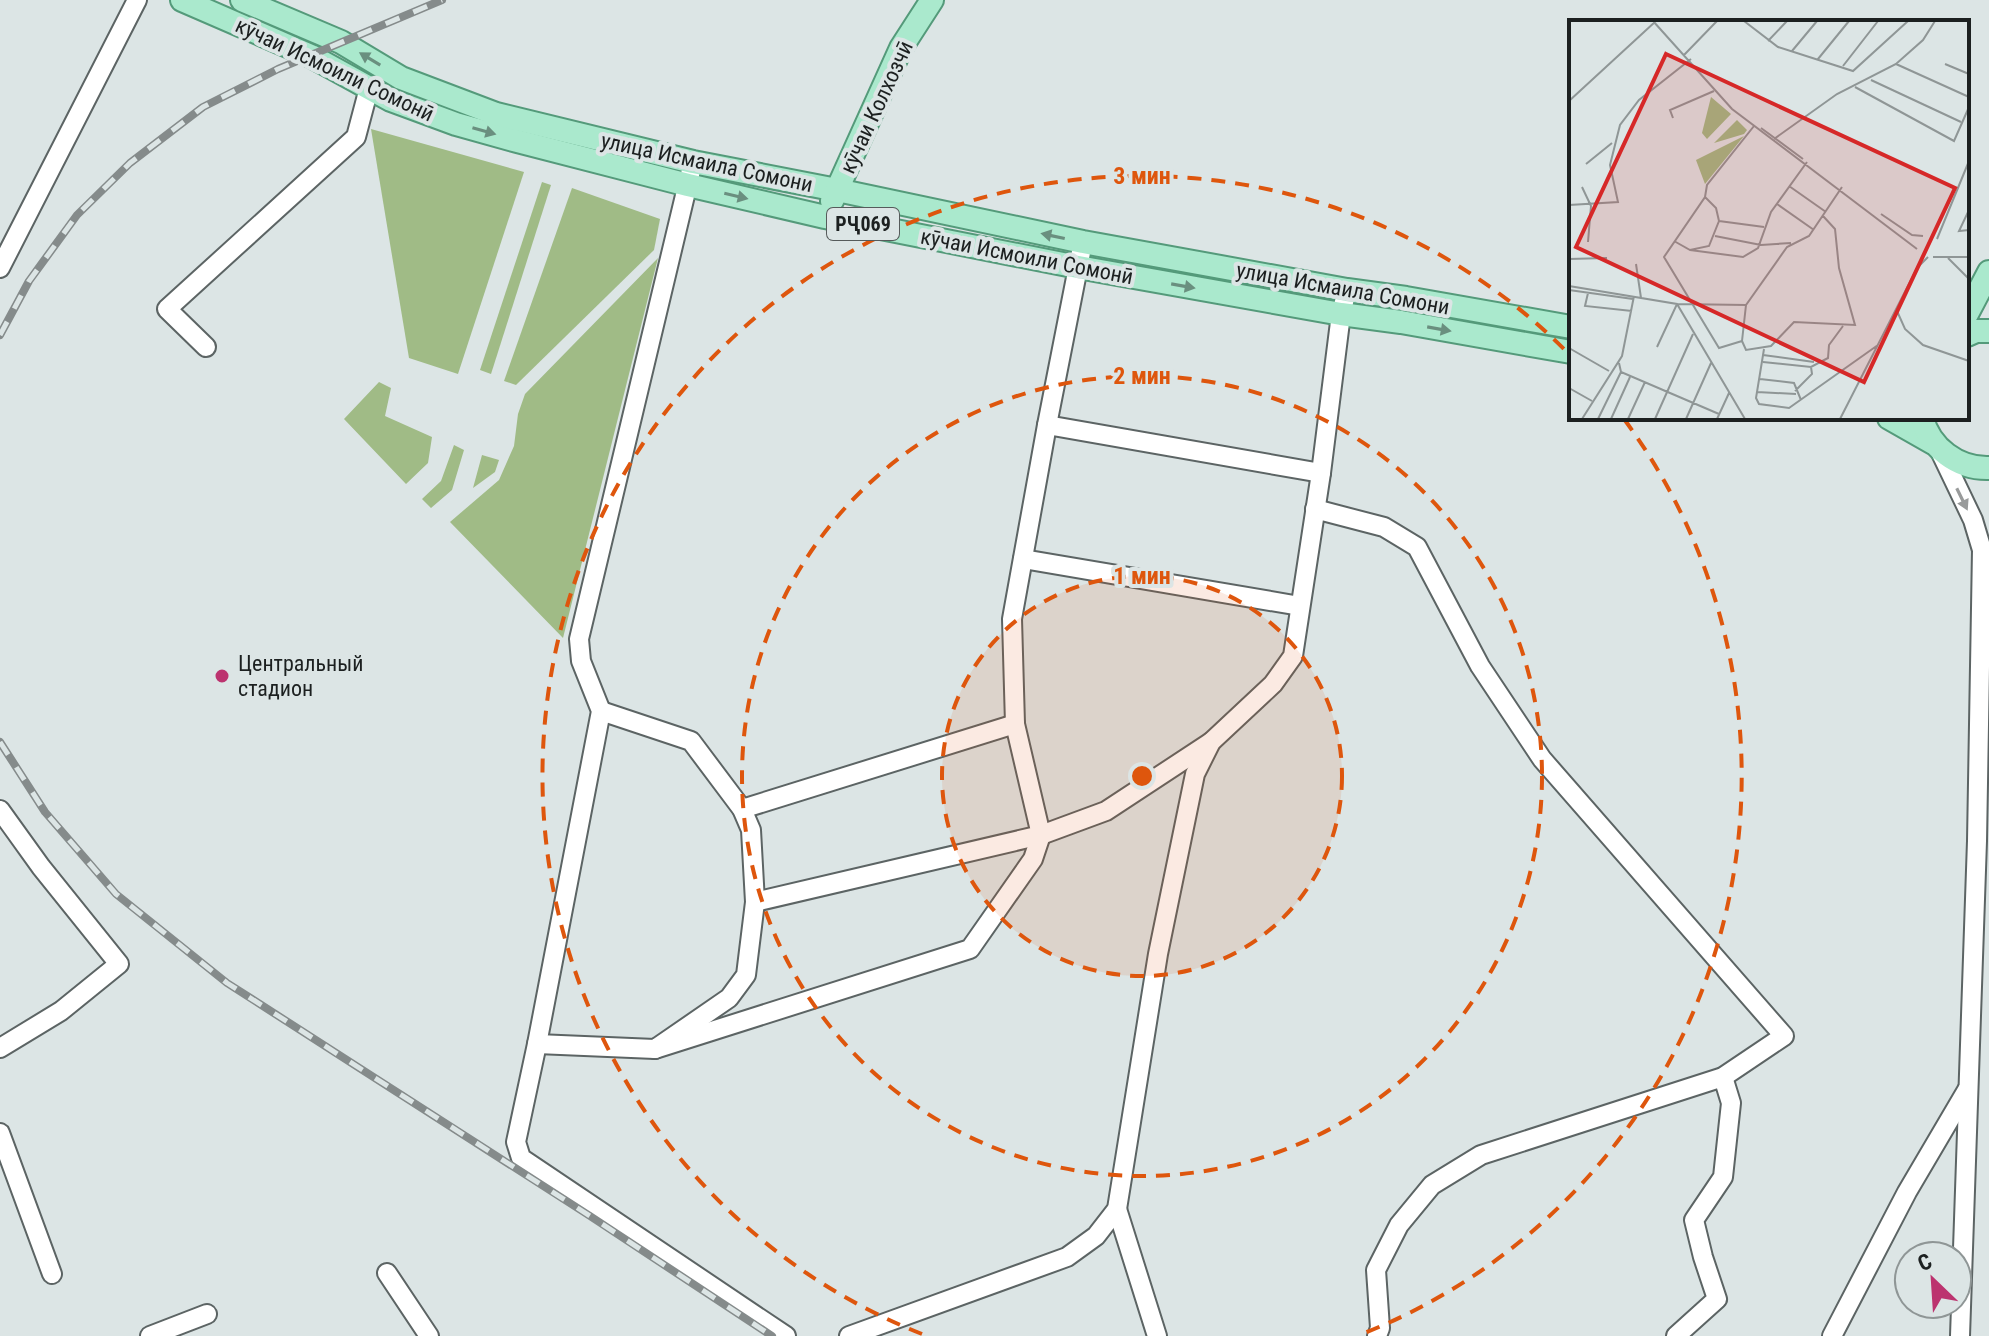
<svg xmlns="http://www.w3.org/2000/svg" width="1989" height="1336" font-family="'Roboto Condensed',sans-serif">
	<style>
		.green { fill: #a0bb86 }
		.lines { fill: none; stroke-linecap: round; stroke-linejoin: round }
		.minor-casing { stroke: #5c6464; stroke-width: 22 }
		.major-casing { stroke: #549a7a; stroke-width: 26 }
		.minor { stroke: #fff; stroke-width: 18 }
		.major { stroke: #aae9cd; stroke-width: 22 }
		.rail-casing { stroke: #858b8b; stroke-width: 8 }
		.rail { stroke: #dce5e5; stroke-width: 5; stroke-dasharray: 15; stroke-linecap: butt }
		.oneway { fill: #6a8f7f }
		.oneway2 { fill: #999b9b }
		.ring { fill: none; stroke: #de560d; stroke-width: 4; stroke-dasharray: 14 10 }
		.poi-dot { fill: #bc336f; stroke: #dce5e5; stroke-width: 3 }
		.labels { text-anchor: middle; stroke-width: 8; stroke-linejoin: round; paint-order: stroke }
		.shield { fill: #dce5e5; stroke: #565b5b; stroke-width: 2 }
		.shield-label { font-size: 20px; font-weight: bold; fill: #1c2020 }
		.street-label { font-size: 22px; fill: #1c2020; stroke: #dce5e5 }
		.poi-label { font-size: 22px; fill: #1c2020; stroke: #dce5e5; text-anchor: start }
		.inset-road { fill: none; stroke: #8f9696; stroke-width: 2 }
		.view { fill: #d62828; fill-opacity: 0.15; stroke: #d62828; stroke-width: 4 }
		.inset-edge { fill: none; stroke: #1c2020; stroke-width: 4 }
		.centre { fill: #de560d; stroke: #dce5e5; stroke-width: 4 }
		.ring-label { font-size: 24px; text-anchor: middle; font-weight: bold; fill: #de560d; stroke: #dce5e5; stroke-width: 8; stroke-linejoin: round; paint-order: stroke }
	</style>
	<rect width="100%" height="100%" fill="#dce5e5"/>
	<g class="green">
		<polygon points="371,129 524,172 458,374 409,358"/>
		<polygon points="542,182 551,185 491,374 480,370"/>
		<polygon points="572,188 660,219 654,250 516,385 504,381"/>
		<polygon points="658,258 563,638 450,522 499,480 514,446 518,414 525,394"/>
		<polygon points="379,382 391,388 385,416 432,437 428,463 406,484 344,419"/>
		<polygon points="454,445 464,450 452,490 431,508 422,499 441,481"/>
		<polygon points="482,455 499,460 495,472 473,488"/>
	</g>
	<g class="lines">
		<g class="minor-casing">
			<g id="minor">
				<polyline points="693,162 579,639 581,661 601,711 537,1044 516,1142 521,1158 786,1336"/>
				<polyline points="0,268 137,0"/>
				<polyline points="206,347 167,309 356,137 369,88"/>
				<polyline points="1047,425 1321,473"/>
				<polyline points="1939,449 1973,520 1982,550 1977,841 1960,1336"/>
				<polyline points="1315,509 1384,527 1417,547 1480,666 1542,759 1784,1036 1723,1077 1481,1155 1432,1185 1399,1225 1376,1270 1380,1328 1377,1336"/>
				<polyline points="1023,559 1300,606"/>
				<polyline points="742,809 1015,724"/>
				<polyline points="0,810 41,867 119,964 61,1011 0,1048"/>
				<polyline points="755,902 1041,835 1106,811 1211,742"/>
				<polyline points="537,1044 655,1049 729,998 746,975 755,902 751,830 742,809 691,741 601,711"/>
				<polyline points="655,1049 970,949 1033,859 1041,835 1015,724 1012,619 1047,425 1083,242"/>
				<polyline points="0,1133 52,1274"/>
				<polyline points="1117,1209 1157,1336"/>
				<polyline points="387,1273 429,1336"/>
				<polyline points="150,1336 207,1314"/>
				<polyline points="849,1336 1067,1257 1096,1236 1117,1209 1158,954 1195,774 1211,742 1273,684 1293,656 1321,473 1341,314 1347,290"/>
				<polyline points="1676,1336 1717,1299 1703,1257 1694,1220 1723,1177 1731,1103 1723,1077"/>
				<polyline points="1832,1336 1907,1192 1967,1090"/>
			</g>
		</g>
		<g class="major-casing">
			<g id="major">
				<polyline points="182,0 311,56 391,100 456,124 517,141 688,185 825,217 1078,267 1341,314 1401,322 1571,352"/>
				<polyline points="242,0 341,42 401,78 496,114 693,162 837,190 1083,242 1347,290 1406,298 1571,327"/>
				<polyline points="832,201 901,48 932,0"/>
				<polyline points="1967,314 1989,272"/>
				<polyline points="1967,335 1976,331 1989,331"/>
				<polyline points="1889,418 1933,443"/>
				<path d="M1922 418C1930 448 1958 469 1989 468"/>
			</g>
		</g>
		<use href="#minor" class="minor"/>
		<use href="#major" class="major"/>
		<g class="rail-casing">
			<g id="rail">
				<polyline points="0,335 29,281 77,215 130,163 203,107 278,69 442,0"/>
				<polyline points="0,742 45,812 116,894 227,983 590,1216 772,1336"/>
			</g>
		</g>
		<use href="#rail" class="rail"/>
	</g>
	<defs><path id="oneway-solid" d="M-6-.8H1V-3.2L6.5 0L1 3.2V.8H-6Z" transform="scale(2)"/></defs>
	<g class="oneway">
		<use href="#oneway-solid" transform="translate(370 59) rotate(-149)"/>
		<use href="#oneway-solid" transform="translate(484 131) rotate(16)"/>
		<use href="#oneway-solid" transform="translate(736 196) rotate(13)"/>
		<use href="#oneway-solid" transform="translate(1053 236) rotate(-168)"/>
		<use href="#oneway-solid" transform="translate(1183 286) rotate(10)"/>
		<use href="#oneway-solid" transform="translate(1439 329) rotate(10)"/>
	</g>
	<use class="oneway2" href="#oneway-solid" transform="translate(1962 499) rotate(64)"/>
	<circle cx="1142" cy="776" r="200" fill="#de560d" fill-opacity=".12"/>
	<g class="ring">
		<circle cx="1142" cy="776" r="200"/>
		<circle cx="1142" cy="776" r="400"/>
		<path d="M922 1334A600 600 0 1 1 1570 355M1624 419A600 600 0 0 1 1362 1334"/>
	</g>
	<circle class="poi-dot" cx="222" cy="676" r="8"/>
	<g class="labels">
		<rect class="shield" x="827" y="208" width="72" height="32" rx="6"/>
		<g class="shield-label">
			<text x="863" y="231">РҶ069</text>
		</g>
		<g class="street-label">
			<text transform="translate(335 69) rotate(25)" y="8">кӯчаи Исмоили Сомонӣ</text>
			<text transform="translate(876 107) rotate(-65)" y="8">кӯчаи Колхозчӣ</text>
			<text transform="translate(707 162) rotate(12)" y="8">улица Исмаила Сомони</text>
			<text transform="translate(1027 256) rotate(11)" y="8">кӯчаи Исмоили Сомонӣ</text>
			<text transform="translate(1343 288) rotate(10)" y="8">улица Исмаила Сомони</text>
		</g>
		<g class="poi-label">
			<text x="238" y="671">Центральный<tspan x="238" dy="25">стадион</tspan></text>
		</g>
	</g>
	<g transform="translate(1569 20)">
		<rect width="400" height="400" fill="#dce5e5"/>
		<path d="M142 77 162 94 138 119 133 113ZM168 100 178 110 175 114 145 123ZM175 116 136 164 127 140Z" fill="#a0bb86"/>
		<path class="inset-road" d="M84 1 163 89 348 229M175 1 209 27 284 51 339 1M199 21 218 1M223 31 248 1M115 35 148 1M249 39 280 1M327 44 400 77M376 44 400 54M274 46 309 1M302 60 392 102M286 67 385 121 400 87M0 81 87 1M104 98 101 90 145 71M192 108 234 139M205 119 268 74 327 44 354 20 366 1M17 144 43 123M220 166 257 192M13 167 22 186 19 222M208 184 245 210M0 185 49 182 41 145 51 105 70 80 122 39M400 190 390 211 400 210M312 194 343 215 354 216M150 201 195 207M146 216 192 225 222 223M368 219 400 141M105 221 121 230 140 226 150 201 147 188 136 177M121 230 174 237 189 228 202 192 238 142M364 237H400M379 238 400 259M0 239 38 238M67 244 72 278M0 266 108 284 176 399M0 270 64 279M19 273 16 286 63 291M177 285 173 321 177 330 202 326 225 302 286 305 270 248 266 209 254 196M328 291 336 309 354 325 400 341M173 321 150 328 95 237 136 177 138 165 185 106M88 327 108 284 177 285 218 227 240 216 273 167M0 328 40 351M195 329 187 378 190 384 220 388 309 325M194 335 245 342M194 342 242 347 259 338 260 325 274 306M50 343 52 352 150 394M191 359 225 363 232 380M0 368 23 381M226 371 243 354 242 347M188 372 227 374M13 399 53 336 65 276M29 399 52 352M42 399 61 357M59 399 76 362M86 399 124 314M117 399 142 343M148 399 160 373M271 399 348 248 359 237"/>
		<path class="view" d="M97 34 386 168 295 362 7 227Z"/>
		<rect width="400" height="400" class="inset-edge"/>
	</g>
	<circle cx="1142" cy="776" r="12" class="centre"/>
	<g class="ring-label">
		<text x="1142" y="184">3 мин</text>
		<text x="1142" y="384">2 мин</text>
		<text x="1142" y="584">1 мин</text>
	</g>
	<g transform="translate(1933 1280) rotate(335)"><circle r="38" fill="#dce5e5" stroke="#8f9696" stroke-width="2"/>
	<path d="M0-6L14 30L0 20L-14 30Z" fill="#bc336f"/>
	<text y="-12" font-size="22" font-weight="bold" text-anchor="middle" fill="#1c2020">С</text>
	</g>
</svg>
